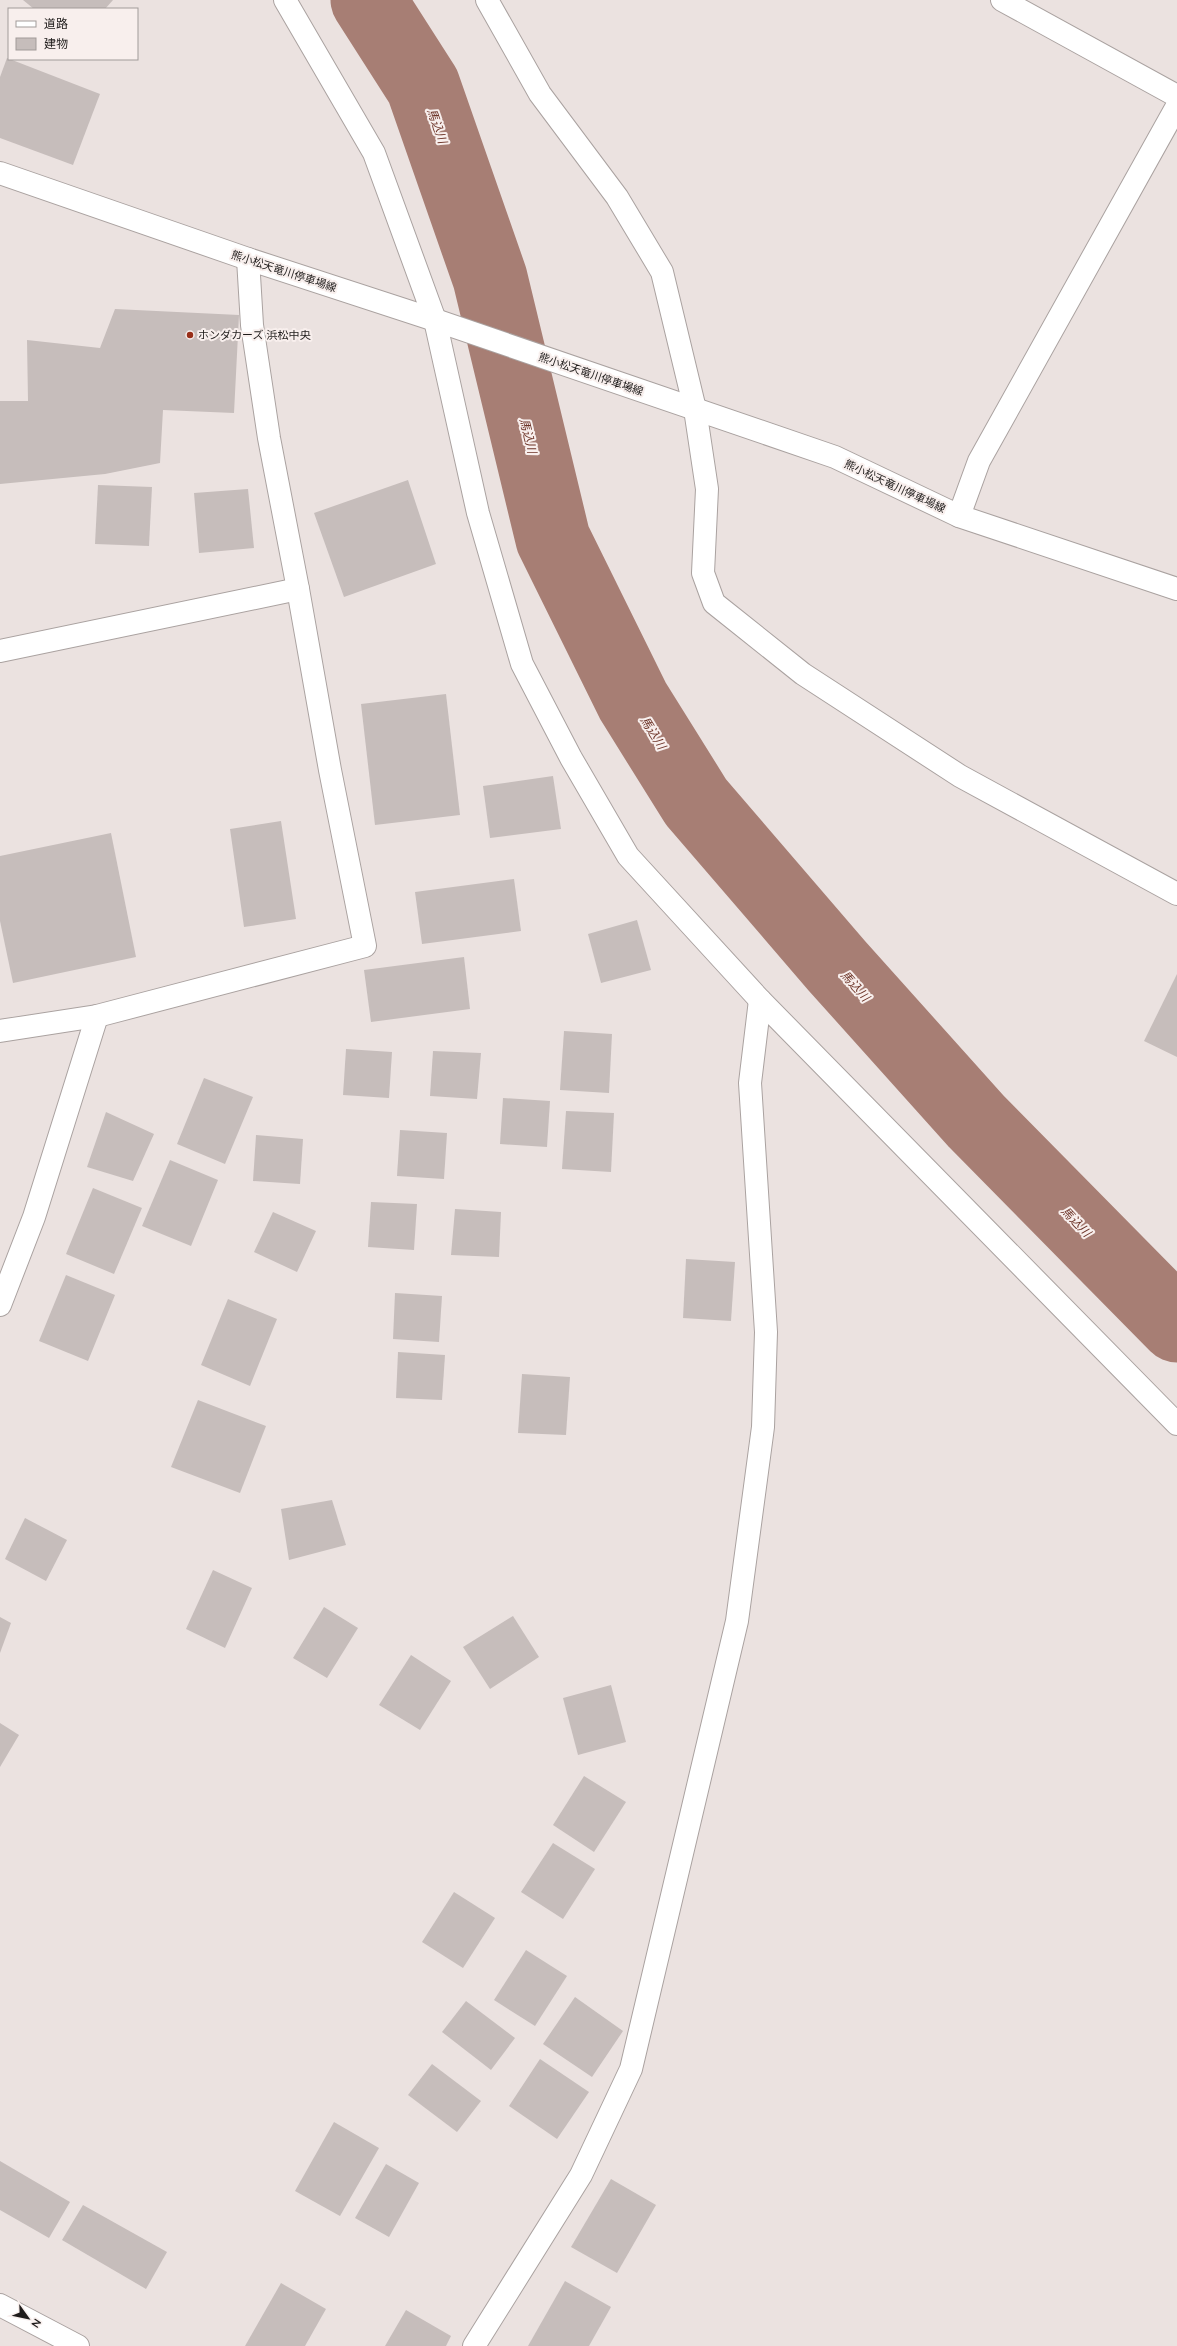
<svg xmlns="http://www.w3.org/2000/svg" width="1177" height="2346" font-family="Quicksand,'Noto Sans JP',sans-serif">
	<style>
		.lines { fill: none; stroke-linecap: round; stroke-linejoin: round }
		.river { stroke: #a77e74; stroke-width: 75 }
		.building { fill: #c6bdbb }
		.street-casing { stroke: #aaa2a0; stroke-width: 24 }
		.secondary-casing { stroke: #aaa2a0; stroke-width: 24 }
		.street { stroke: #fff; stroke-width: 22 }
		.secondary { stroke: #fff; stroke-width: 22 }
		.poi-dot { fill: #982f19; stroke: #f8efed; stroke-width: 1.5 }
		.labels { text-anchor: middle; stroke-width: 4; stroke-linejoin: round; paint-order: stroke }
		.street-label { font-size: 11px; fill: #1f1c1b; stroke: #f8efed }
		.poi-label { font-size: 11px; fill: #1f1c1b; stroke: #f8efed; text-anchor: start }
		.water-label { font-size: 12px; font-style: italic; fill: #6c3327; stroke: #f8efed }
	</style>
	<rect width="100%" height="100%" fill="#ebe2e0"/>
	<g class="lines">
		<polyline class="river" points="368,0 423,86 490,278 553,539 633,701 696,802 837,966 976,1121 1177,1325"/>
	</g>
	<g class="building">
		<polygon points="23,0 113,0 105,9 34,9"/>
		<polygon points="7,58 100,94 73,165 0,138 0,77"/>
		<polygon points="115,309 239,315 234,413 163,410 160,463 105,474 0,484 0,401 28,401 27,340 100,348"/>
		<polygon points="408,480 436,564 344,597 314,513"/>
		<polygon points="98,485 152,487 149,546 95,544"/>
		<polygon points="248,489 254,548 199,553 194,493"/>
		<polygon points="446,694 460,815 375,825 361,704"/>
		<polygon points="553,776 561,829 490,838 483,786"/>
		<polygon points="281,821 296,919 244,927 230,829"/>
		<polygon points="111,833 136,957 13,983 0,921 0,856"/>
		<polygon points="514,879 521,931 422,944 415,892"/>
		<polygon points="637,920 651,970 601,983 588,934"/>
		<polygon points="464,957 470,1009 371,1022 364,970"/>
		<polygon points="1177,974 1177,1057 1144,1041"/>
		<polygon points="564,1031 612,1034 609,1093 560,1090"/>
		<polygon points="346,1049 392,1052 389,1098 343,1095"/>
		<polygon points="433,1051 481,1053 477,1099 430,1096"/>
		<polygon points="204,1078 253,1097 225,1164 177,1144"/>
		<polygon points="503,1098 550,1101 547,1147 500,1144"/>
		<polygon points="566,1111 614,1113 611,1172 562,1169"/>
		<polygon points="106,1112 154,1134 133,1181 87,1167"/>
		<polygon points="400,1130 447,1133 444,1179 397,1176"/>
		<polygon points="256,1135 303,1139 300,1184 253,1181"/>
		<polygon points="170,1160 218,1180 191,1246 142,1226"/>
		<polygon points="93,1188 142,1208 114,1274 66,1254"/>
		<polygon points="371,1202 417,1204 414,1250 368,1247"/>
		<polygon points="455,1209 501,1212 499,1257 451,1255"/>
		<polygon points="273,1212 316,1231 297,1272 254,1252"/>
		<polygon points="686,1259 735,1262 731,1321 683,1318"/>
		<polygon points="66,1275 115,1295 88,1361 39,1341"/>
		<polygon points="395,1293 442,1296 439,1342 393,1339"/>
		<polygon points="228,1299 277,1319 250,1386 201,1365"/>
		<polygon points="398,1352 445,1355 442,1400 396,1398"/>
		<polygon points="522,1374 570,1377 566,1435 518,1433"/>
		<polygon points="198,1400 266,1426 240,1493 171,1467"/>
		<polygon points="332,1500 346,1545 289,1560 281,1509"/>
		<polygon points="25,1518 67,1540 46,1581 5,1559"/>
		<polygon points="213,1570 252,1588 225,1648 186,1629"/>
		<polygon points="324,1607 358,1628 327,1678 293,1658"/>
		<polygon points="513,1616 539,1657 490,1689 463,1647"/>
		<polygon points="0,1617 11,1623 0,1653"/>
		<polygon points="411,1655 451,1681 420,1730 379,1705"/>
		<polygon points="611,1685 626,1742 578,1755 563,1698"/>
		<polygon points="0,1723 19,1735 0,1767"/>
		<polygon points="584,1776 626,1802 594,1852 553,1825"/>
		<polygon points="553,1843 595,1869 563,1919 521,1892"/>
		<polygon points="454,1892 495,1918 463,1968 422,1942"/>
		<polygon points="526,1950 567,1976 535,2026 494,2000"/>
		<polygon points="575,1997 623,2031 592,2077 543,2044"/>
		<polygon points="466,2001 515,2038 491,2070 442,2032"/>
		<polygon points="540,2059 589,2092 557,2139 509,2106"/>
		<polygon points="432,2064 481,2101 457,2132 408,2095"/>
		<polygon points="334,2122 379,2148 340,2216 295,2191"/>
		<polygon points="0,2161 70,2202 49,2238 0,2210"/>
		<polygon points="386,2164 419,2183 389,2237 355,2218"/>
		<polygon points="611,2179 656,2205 617,2273 571,2247"/>
		<polygon points="83,2205 167,2252 146,2289 62,2240"/>
		<polygon points="565,2281 611,2307 589,2346 528,2346"/>
		<polygon points="281,2283 326,2309 305,2346 245,2346"/>
		<polygon points="406,2310 451,2336 446,2346 385,2346"/>
	</g>
	<g class="lines">
		<g class="street-casing">
			<g id="street">
				<polyline points="285,0 374,153 435,320 478,513 522,664 571,758 628,856 760,1000"/>
				<polyline points="487,0 540,94 617,197 662,272 695,409 707,489 703,573 714,603 803,674 960,776 1177,894"/>
				<polyline points="1002,0 1177,96"/>
				<polyline points="959,516 979,461 1177,106"/>
				<polyline points="0,651 298,589"/>
				<polyline points="0,1031 97,1016 365,946 330,770 298,589 269,438 252,325 248,259"/>
				<polyline points="0,1305 34,1217 97,1016"/>
				<polyline points="474,2346 581,2175 631,2069 737,1621 763,1427 766,1332 750,1083 760,1000 1177,1424"/>
			</g>
		</g>
		<g class="secondary-casing">
			<g id="secondary">
				<polyline points="0,173 248,259 435,320 835,457 959,516 1177,589"/>
				<polyline points="0,2305 78,2346"/>
			</g>
		</g>
		<use href="#street" class="street"/>
		<use href="#secondary" class="secondary"/>
	</g>
	<circle class="poi-dot" cx="190" cy="335" r="4"/>
	<g class="labels">
		<g class="street-label">
			<text transform="translate(284 271) rotate(18)" y="4">熊小松天竜川停車場線</text>
			<text transform="translate(591 374) rotate(19)" y="4">熊小松天竜川停車場線</text>
			<text transform="translate(895 486) rotate(25)" y="4">熊小松天竜川停車場線</text>
		</g>
		<g class="poi-label">
			<text x="198" y="339">ホンダカーズ 浜松中央</text>
		</g>
		<g class="water-label">
			<text transform="translate(437 126) rotate(71)" y="4">馬込川</text>
			<text transform="translate(528 436) rotate(76)" y="4">馬込川</text>
			<text transform="translate(653 733) rotate(58)" y="4">馬込川</text>
			<text transform="translate(855 986) rotate(48)" y="4">馬込川</text>
			<text transform="translate(1076 1222) rotate(46)" y="4">馬込川</text>
		</g>
	</g>
	<rect x="8" y="8" width="130" height="52" fill="#f8efed" stroke="#a19b99"/>
	<rect x="16" y="21" width="20" height="6" fill="#ffffff" stroke="#a19b99"/>
	<text x="44" y="28" font-size="12" fill="#1f1c1b">道路</text>
	<rect x="16" y="38" width="20" height="12" fill="#c6bdbb" stroke="#a19b99"/>
	<text x="44" y="48" font-size="12" fill="#1f1c1b">建物</text>
	<g transform="translate(28 2318) rotate(123)" stroke="#f8efed" stroke-width="3" paint-order="stroke">
	<path d="M0-3L7 15L0 10L-7 15Z" fill="#1f1c1b"/>
	<text y="-6" font-size="11" font-weight="bold" text-anchor="middle" fill="#1f1c1b">N</text>
	</g>
</svg>
